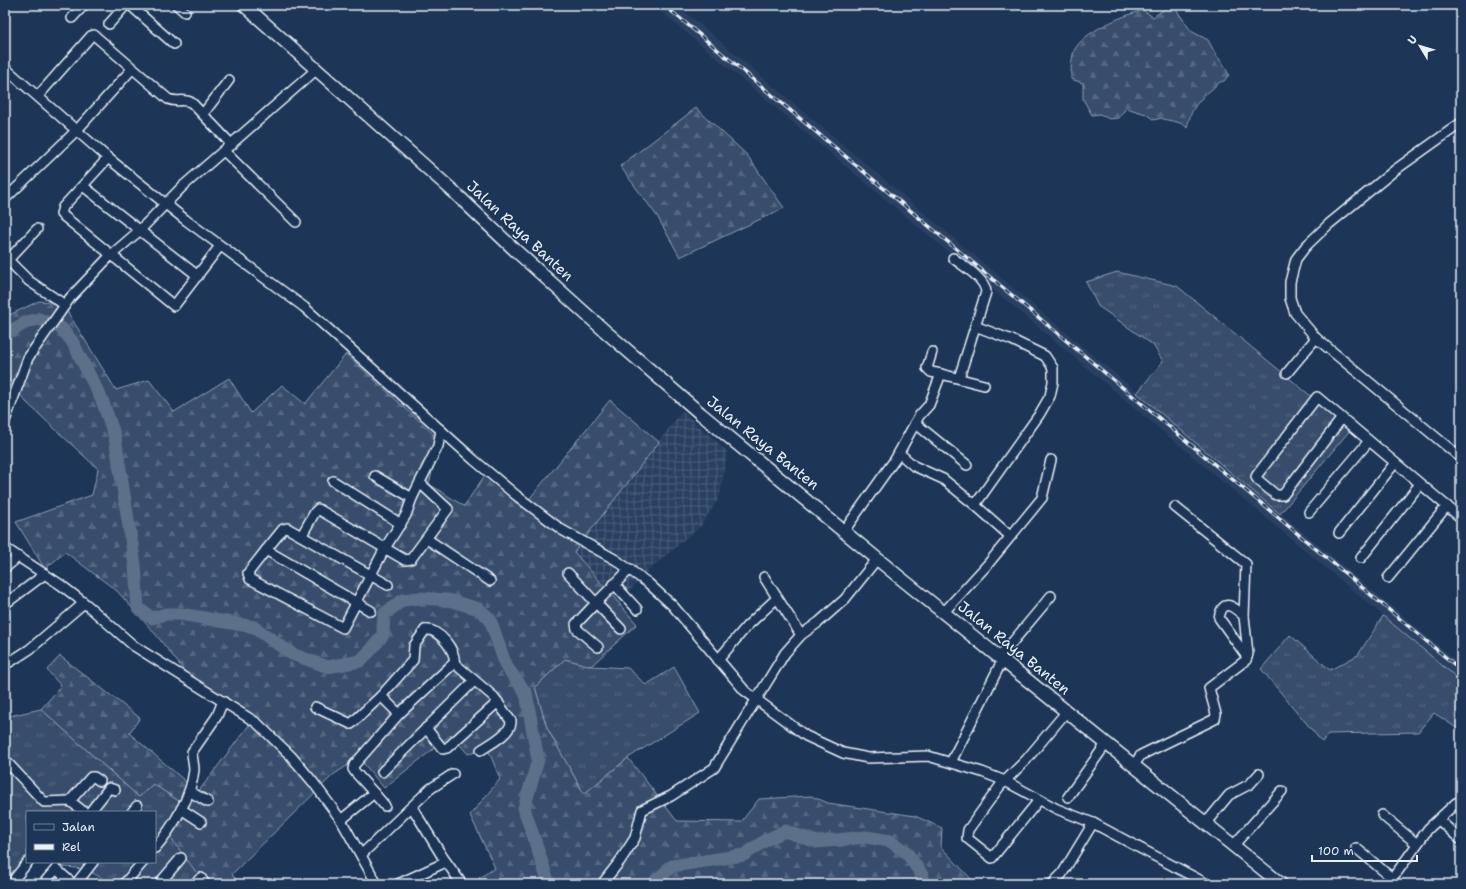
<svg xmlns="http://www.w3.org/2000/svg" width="1466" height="889" font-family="'Shantell Sans',sans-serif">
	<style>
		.built { fill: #2a4162 }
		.industrial { fill: url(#industrial-grid) }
		.grass { fill: url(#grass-tufts); stroke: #909fb2 }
		.forest { fill: url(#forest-firs); stroke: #909fb2 }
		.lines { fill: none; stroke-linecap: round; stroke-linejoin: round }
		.river { stroke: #5d7089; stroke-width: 13 }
		.minor-casing { stroke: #e8f1f8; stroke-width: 12 }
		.major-casing { stroke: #e8f1f8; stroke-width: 15 }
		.minor { stroke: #1d3557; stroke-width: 9 }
		.major { stroke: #1d3557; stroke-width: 12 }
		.rail-casing { stroke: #e8f1f8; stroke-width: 3.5 }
		.rail { stroke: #1d3557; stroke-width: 2; stroke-dasharray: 6; stroke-linecap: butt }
		.labels { text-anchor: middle; stroke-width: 3; stroke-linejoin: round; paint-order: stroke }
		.street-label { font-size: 15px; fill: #e8f1f8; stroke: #1d3557 }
	</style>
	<defs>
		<pattern id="industrial-grid" width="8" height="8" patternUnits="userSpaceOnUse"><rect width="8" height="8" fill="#2a4162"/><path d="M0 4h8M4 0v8" fill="none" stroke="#495d79"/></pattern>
		<pattern id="grass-tufts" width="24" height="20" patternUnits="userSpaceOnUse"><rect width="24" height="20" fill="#374d6c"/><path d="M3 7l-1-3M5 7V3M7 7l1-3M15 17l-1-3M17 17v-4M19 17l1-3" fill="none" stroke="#546782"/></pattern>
		<pattern id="forest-firs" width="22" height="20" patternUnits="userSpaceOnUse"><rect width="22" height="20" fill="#374d6c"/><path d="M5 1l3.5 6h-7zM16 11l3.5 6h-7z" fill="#546782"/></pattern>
	</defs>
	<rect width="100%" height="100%" fill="#1d3557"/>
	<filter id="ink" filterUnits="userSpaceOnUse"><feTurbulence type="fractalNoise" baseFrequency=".025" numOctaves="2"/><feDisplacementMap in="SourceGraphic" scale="8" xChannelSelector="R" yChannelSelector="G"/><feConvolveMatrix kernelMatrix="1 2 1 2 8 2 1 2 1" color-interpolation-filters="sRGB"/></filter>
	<g filter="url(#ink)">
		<polygon class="built" points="653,5 677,5 1461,665 1461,681"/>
		<polygon class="industrial" points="682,411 727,451 720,496 701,526 643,575 620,604 573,552"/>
		<g class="grass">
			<polygon points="1117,272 1177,286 1351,429 1280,514 1137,393 1163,361 1153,345 1098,306 1086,282"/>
			<polygon points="1383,616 1461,681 1461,731 1434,713 1418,732 1328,734 1322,742 1261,669 1290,635 1330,670 1358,655"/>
			<polygon points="565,659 591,666 628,668 646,685 674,667 700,713 628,758 584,794 547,728 535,687"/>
			<path d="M41 709 139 797 153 784 185 805 205 884H108C102 877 90 871 81 869 69 866 60 869 50 862H155V812H27V862H33L19 875 5 871V717Z"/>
		</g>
		<g class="forest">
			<path d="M1170 5H1173L1191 31 1208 40 1216 55 1224 65 1229 75 1224 81 1220 82C1202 98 1192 103 1187 128 1181 120 1169 122 1161 118L1154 120 1146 114 1126 108 1119 118 1109 119 1100 114 1092 115 1083 99V83L1071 79C1071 70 1071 60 1074 51 1083 31 1123 16 1143 10L1153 17Z"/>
			<polygon points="696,108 747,155 784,208 680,257 657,216 620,166"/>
			<polygon points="39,301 62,303 116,390 149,380 174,412 229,378 251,413 282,385 305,404 346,354 440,440 429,484 464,506 485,475 522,508 610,400 659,442 574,552 637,624 591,666 565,659 535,687 547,728 584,794 628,758 677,821 741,822 759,799 811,796 828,803 915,816 942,828 941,847 976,884 483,884 479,878 495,868 470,815 500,779 488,749 468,754 451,735 384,788 359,758 333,775 232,874 239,884 205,884 170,837 185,805 153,784 139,797 41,709 61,686 47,670 60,656 140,718 129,733 198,792 253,720 187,674 157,636 117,591 65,552 45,569 16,522 92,495 98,469 26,402 5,374 5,317"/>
		</g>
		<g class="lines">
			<g class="river">
				<polyline points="5,334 27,322 39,319 61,328 72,341 102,400 115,437 135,565 138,608 152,618 166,614 181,614 254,627 292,654 328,667 360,661 371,650 383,635 384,614 403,600 420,598 448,600 479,609 490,619 506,666 526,693 538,760 524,808 549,884"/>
				<polyline points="653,884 672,866 744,855 766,840 785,831 817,842 866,837 890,841 907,853 922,875 923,884"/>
			</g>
			<g class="minor-casing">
				<g id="minor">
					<polyline points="130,5 174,44"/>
					<polyline points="177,5 185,12"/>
					<polyline points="72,18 84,5"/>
					<polyline points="109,24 126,5"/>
					<polyline points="5,68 108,158 187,221 304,307 474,460 517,496 562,530 616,560 648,583 673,606 745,691 806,736 843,753 868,758 928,756 982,772 1005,781 1057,809 1093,823 1207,884"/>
					<path d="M38 96 91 36 94 35 168 99C177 103 184 98 192 103L232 145"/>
					<polyline points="203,114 229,80"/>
					<polyline points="224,151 296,222"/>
					<polyline points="108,158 63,207 61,214 174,306 220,246"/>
					<polyline points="83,186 198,276"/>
					<polyline points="5,199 77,130 132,69"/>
					<polyline points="6,256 8,260 37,229"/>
					<path d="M953 258C963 266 985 278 986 292L959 378"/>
					<polyline points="8,260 29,281 65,305"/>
					<polyline points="975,326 1012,340 1045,356 1053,368 1053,382 1050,396 1039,415 975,505 1010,536"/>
					<polyline points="1316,338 1295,313 1290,298 1290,282 1296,259 1306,246 1329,224 1395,170 1461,123"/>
					<polyline points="932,352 927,368 931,372 941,374"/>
					<polyline points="1287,373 1316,338 1461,458"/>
					<polyline points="1342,418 1283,495 1276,495 1258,480 1256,477 1257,475 1317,397 1461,518"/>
					<polyline points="5,421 28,358 70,298 110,256 139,231 182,187 317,69"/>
					<polyline points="915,423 967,465"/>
					<polyline points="899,453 914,466 943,479 975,505"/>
					<polyline points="375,476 412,498"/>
					<polyline points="333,481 401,524"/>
					<polyline points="1309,512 1369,441"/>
					<polyline points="844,531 896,458 919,416 929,405 941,374 984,385"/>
					<polyline points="1339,533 1395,463"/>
					<polyline points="302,535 315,512 318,509 405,560 411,559 448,509 420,483"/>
					<polyline points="427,539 490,581"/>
					<polyline points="5,548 61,585 87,605 134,646 257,723 291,756 313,782 341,820 377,884"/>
					<polyline points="266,550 248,573 250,579 343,628 385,548 406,515 412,498 438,446 441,430"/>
					<polyline points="1361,558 1420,484"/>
					<polyline points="5,568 18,557"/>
					<polyline points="568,573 596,603 630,569"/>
					<polyline points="764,577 801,635"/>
					<polyline points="1388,578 1447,506"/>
					<polyline points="614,584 637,609"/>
					<polyline points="5,604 45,574"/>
					<polyline points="371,611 266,550 283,529 287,528 388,585"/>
					<polyline points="944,612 988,564 1042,498 1051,460"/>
					<path d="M1244 616C1234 607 1223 597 1219 618L1247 657"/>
					<polyline points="598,647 577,629 576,624 596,603 621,629"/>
					<polyline points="1000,657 1051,596"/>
					<polyline points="718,660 747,626 777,598"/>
					<polyline points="10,662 30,649 84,603"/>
					<path d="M454 663 494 697 511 721C512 733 490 744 481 750"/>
					<polyline points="381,696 399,714"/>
					<path d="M315 707 351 724 381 696 413 660 414 646 425 630C438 628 457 651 454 663L399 714 354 765 353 769 355 772 374 793 341 820"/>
					<polyline points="426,728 441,747 443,749 447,748 498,702"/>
					<polyline points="5,760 44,802 70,801 84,812"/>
					<polyline points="951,762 1003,659"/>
					<polyline points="1133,766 1141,755 1215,719 1216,714 1209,688 1246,660 1248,654 1244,616 1246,564 1175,507"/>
					<polyline points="382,772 474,681"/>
					<polyline points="189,791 208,802"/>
					<polyline points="374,793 385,806"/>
					<polyline points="1068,797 1106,744"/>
					<polyline points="1039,800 992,858 967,838 968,830 1000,786 1026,760 1067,711"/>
					<polyline points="70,801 91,777 94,777 100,781"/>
					<polyline points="412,807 442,856 462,884"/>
					<polyline points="181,809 201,822"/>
					<polyline points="90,812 109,788 115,790"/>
					<polyline points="132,812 137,806"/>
					<polyline points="1382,815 1417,844"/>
					<polyline points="1439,820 1461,840"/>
					<polyline points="1205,824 1229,795 1250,784 1259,774"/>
					<polyline points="1233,846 1282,791"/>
					<path d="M155 848C173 827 191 798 194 770 194 764 192 758 192 752L217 716 223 701"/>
					<polyline points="1356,848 1392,878"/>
					<polyline points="362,854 430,789 453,774"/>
					<polyline points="15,884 15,878 28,862"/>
					<polyline points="43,884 56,869 73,884"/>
					<polyline points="76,884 93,862"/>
					<polyline points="124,884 143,862"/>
					<polyline points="159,884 181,858"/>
					<polyline points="194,884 201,878 205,884"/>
					<polyline points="398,884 446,862"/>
					<polyline points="602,884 620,861 635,838 642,810 671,796 714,768 785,653 801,635 819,622 845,599 877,559"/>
					<polyline points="1052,884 1062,874 1093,823"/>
					<polyline points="1386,884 1398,871 1428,829 1456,803 1461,802"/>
				</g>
			</g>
			<g class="major-casing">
				<polyline id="major" points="244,5 453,191 515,250 606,332 701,414 898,576 1281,884"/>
			</g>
			<use href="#minor" class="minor"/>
			<use href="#major" class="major"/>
			<g class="rail-casing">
				<polyline id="rail" points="664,5 1461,670"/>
			</g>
			<use href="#rail" class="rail"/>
		</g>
	</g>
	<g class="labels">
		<g class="street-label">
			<text transform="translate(520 231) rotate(43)" y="5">Jalan Raya Banten</text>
			<text transform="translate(763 443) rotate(39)" y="5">Jalan Raya Banten</text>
			<text transform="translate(1014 648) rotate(39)" y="5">Jalan Raya Banten</text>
		</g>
	</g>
	<rect width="1466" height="889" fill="none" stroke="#1d3557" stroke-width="20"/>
	<rect x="10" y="10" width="1446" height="869" fill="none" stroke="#e8f1f8" stroke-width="1.5" filter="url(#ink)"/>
	<rect x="26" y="811" width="130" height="52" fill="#1d3557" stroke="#6e8097"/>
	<rect x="34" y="824" width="20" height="6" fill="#1d3557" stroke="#6e8097"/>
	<text x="62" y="831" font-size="12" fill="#e8f1f8">Jalan</text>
	<rect x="34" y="844" width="20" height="6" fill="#e8f1f8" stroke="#6e8097"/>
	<text x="62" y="851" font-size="12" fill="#e8f1f8">Rel</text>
	<g transform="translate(1420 46) rotate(308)" stroke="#1d3557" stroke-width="3" paint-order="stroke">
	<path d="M0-3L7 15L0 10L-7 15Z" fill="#e8f1f8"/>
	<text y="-6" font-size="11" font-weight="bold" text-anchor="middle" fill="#e8f1f8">U</text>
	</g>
	<path d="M1312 855v6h105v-6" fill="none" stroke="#e8f1f8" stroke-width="2"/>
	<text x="1318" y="855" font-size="12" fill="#e8f1f8" stroke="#1d3557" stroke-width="3" paint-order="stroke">100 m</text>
</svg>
